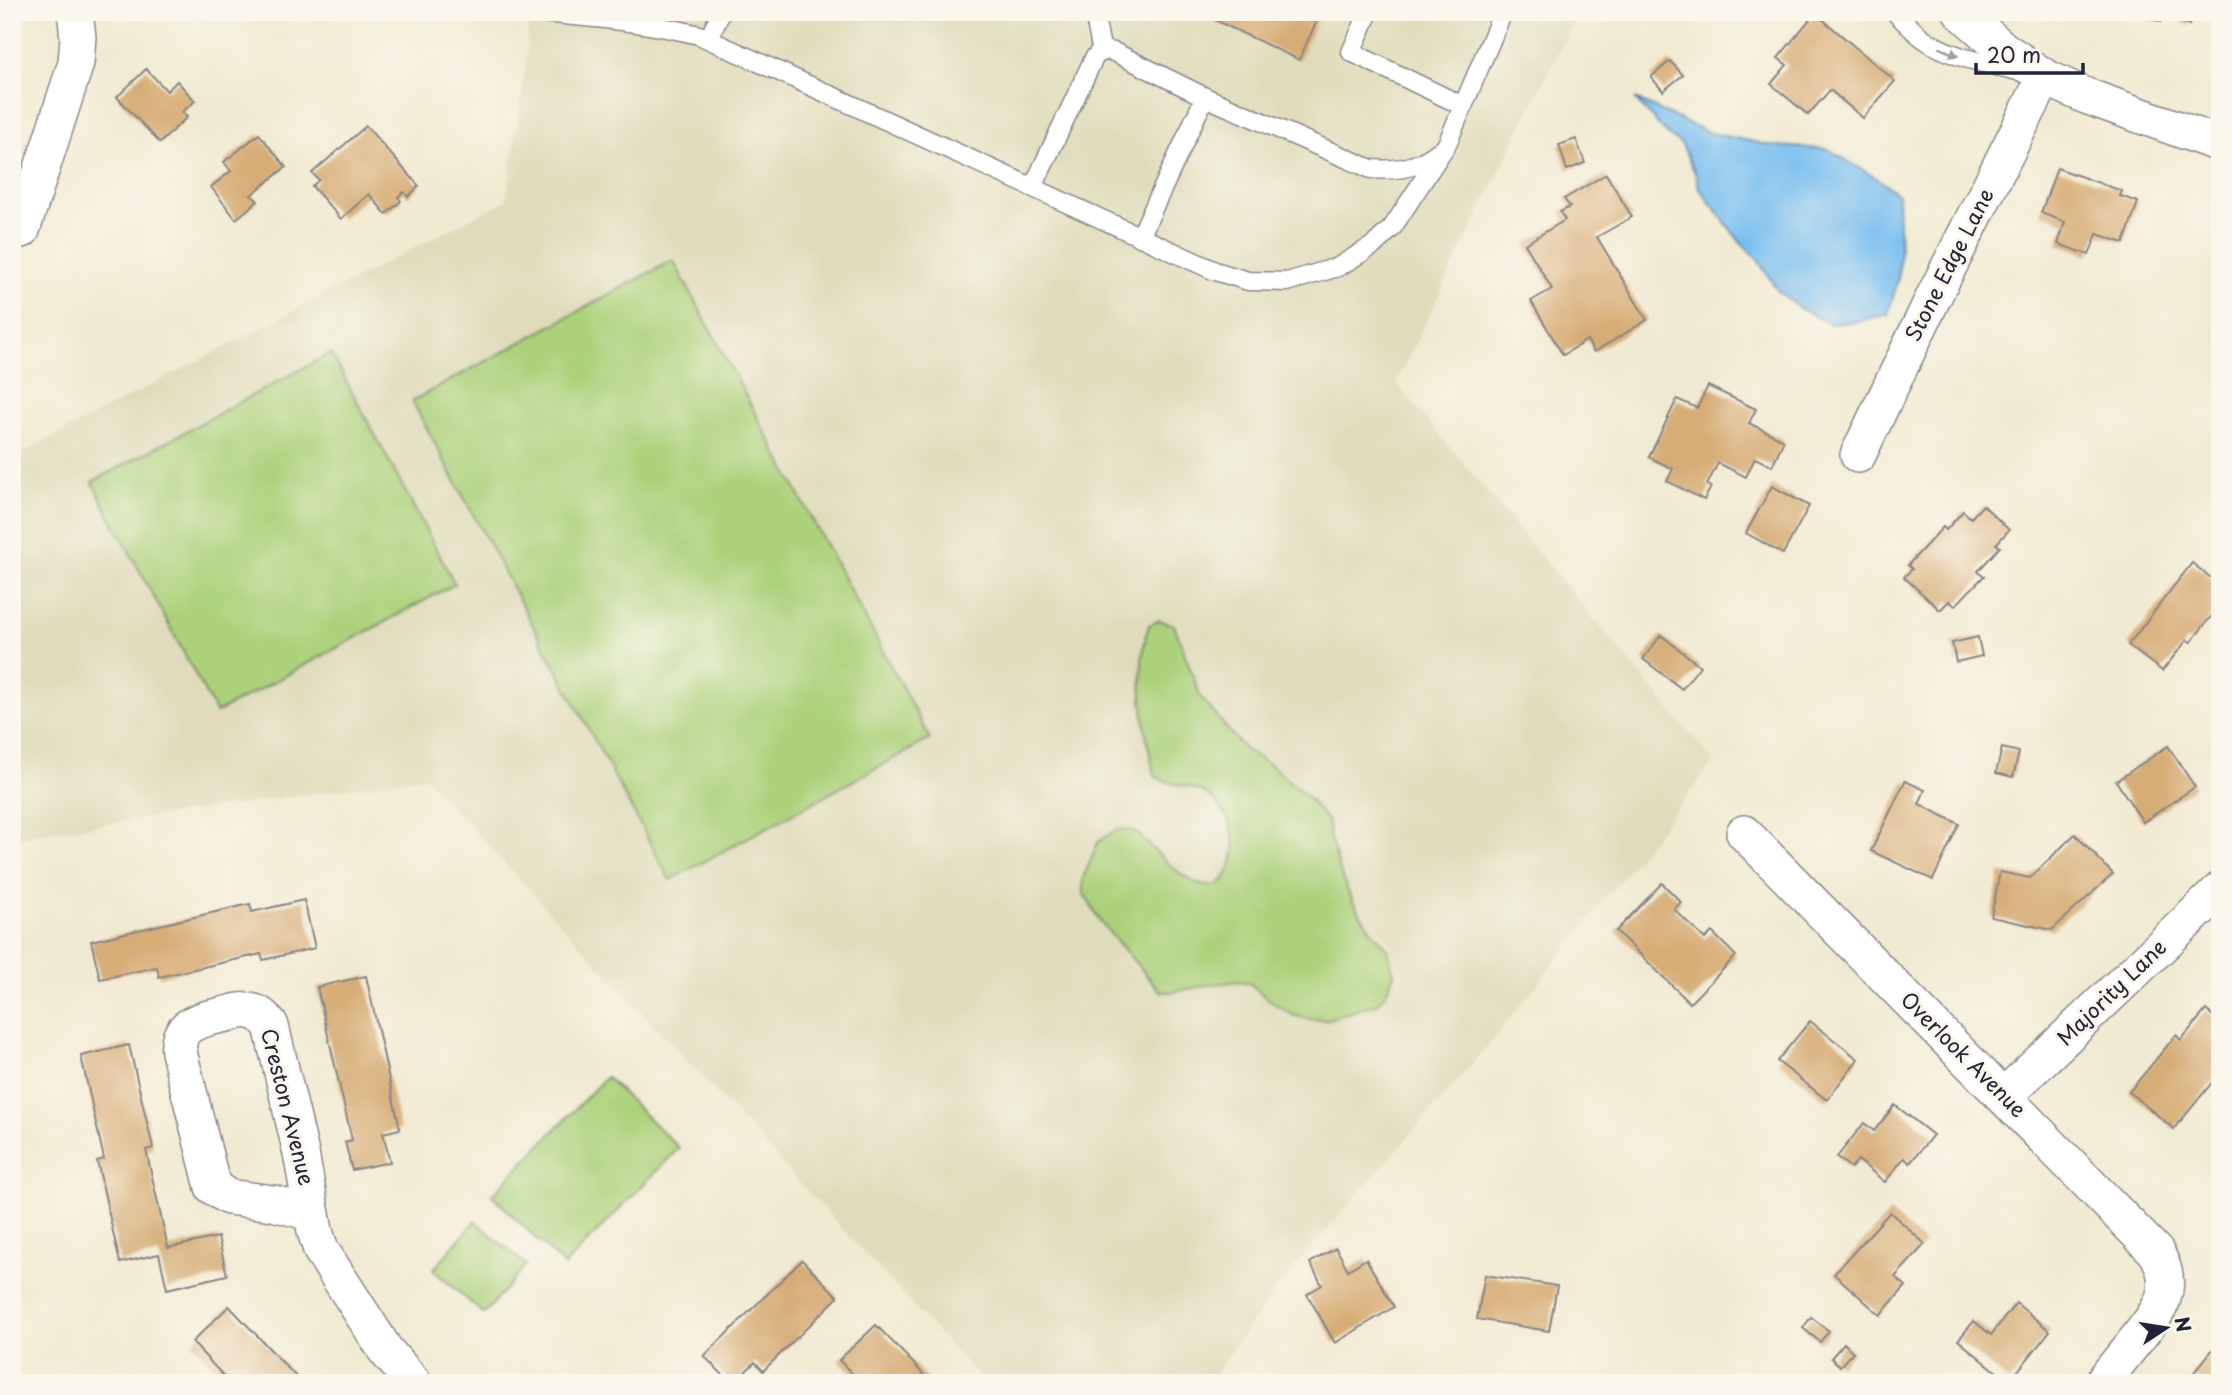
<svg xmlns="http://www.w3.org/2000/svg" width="2232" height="1395" font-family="'Playpen Sans',sans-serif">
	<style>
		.built { fill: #e0dcbb }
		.green { fill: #acd17a; stroke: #677a5a; stroke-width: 2 }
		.water { fill: #78bef0; stroke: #4d7096; stroke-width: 2 }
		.building { fill: #d7ad77 }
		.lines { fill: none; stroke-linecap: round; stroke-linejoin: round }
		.service-casing { stroke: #8a8686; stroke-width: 21 }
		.minor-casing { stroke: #8a8686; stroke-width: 38 }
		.service { stroke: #fff; stroke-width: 18 }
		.minor { stroke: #fff; stroke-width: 35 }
		.oneway { fill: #9c9ca7 }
		.labels { text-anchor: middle; stroke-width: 6; stroke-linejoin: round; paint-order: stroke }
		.street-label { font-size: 21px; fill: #22223b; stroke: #fbf7ec }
	</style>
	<rect width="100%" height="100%" fill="#fbf7ec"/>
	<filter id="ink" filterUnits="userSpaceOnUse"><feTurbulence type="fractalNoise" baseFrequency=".0143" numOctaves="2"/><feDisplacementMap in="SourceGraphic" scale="14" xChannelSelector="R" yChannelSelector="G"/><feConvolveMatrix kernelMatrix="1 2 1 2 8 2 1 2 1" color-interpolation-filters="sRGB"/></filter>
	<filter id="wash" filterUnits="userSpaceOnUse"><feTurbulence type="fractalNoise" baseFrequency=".00686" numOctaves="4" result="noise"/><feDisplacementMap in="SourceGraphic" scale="28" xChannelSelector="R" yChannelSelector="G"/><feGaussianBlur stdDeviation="1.57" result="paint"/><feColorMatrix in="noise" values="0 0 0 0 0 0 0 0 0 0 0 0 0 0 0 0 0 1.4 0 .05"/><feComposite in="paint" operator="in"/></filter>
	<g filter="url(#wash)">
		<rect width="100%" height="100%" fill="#f1ead2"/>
		<polygon class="built" points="529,12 1578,12 1396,383 1714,762 1488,1046 1277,1287 1209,1383 984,1383 425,777 12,838 12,458 506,200 526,62"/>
		<g class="green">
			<polygon points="673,260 930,739 670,880 412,401"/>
			<polygon points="331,353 455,584 216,713 92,482"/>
			<path d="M1159 620 1174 625 1201 698 1244 749 1273 767 1308 798 1327 820 1330 838 1343 881 1353 902 1370 929 1387 948 1394 974 1385 995 1376 1004 1325 1020 1307 1019 1293 1015 1268 999 1249 983 1239 981 1207 985 1174 992H1161L1102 924 1083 892V878L1098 842 1117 829 1130 830 1138 834C1154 850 1183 882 1206 886 1215 888 1223 882 1227 874 1242 848 1233 815 1209 796 1193 783 1172 788 1155 776 1144 732 1134 668 1149 625Z"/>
			<polygon points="606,1077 679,1148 564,1266 492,1195"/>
			<polygon points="475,1221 526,1265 484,1314 433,1270"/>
		</g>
		<polygon class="water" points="1635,99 1707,132 1773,146 1828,149 1881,181 1898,194 1900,256 1898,280 1888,314 1856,322 1830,324 1799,308 1778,291 1758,260 1741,243 1699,188 1696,175 1682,145 1667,134"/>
		<g id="blocks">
			<g class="building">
				<polygon points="1198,12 1321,12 1299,60"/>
				<polygon points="2151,12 2194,12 2189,25 2163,15 2161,22 2149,18"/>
				<polygon points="1815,13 1895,81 1863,118 1830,90 1808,115 1771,84 1787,65 1778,58"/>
				<polygon points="1670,61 1683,75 1663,91 1651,77"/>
				<polygon points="146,69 167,91 177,81 195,101 182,112 187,117 160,143 117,97"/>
				<polygon points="366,126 419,186 408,197 404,192 398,197 401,201 386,214 369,194 341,219 312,186 319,180 312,173"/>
				<polygon points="259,134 286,167 251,195 258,201 236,219 211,187 231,171 224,162"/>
				<polygon points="1576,139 1585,163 1567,170 1559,145"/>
				<polygon points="2057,168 2122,191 2120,196 2138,202 2124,243 2097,234 2089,255 2058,244 2065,222 2041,213"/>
				<polygon points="1606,174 1632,217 1597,237 1647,320 1594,352 1587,340 1563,355 1531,301 1552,289 1525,244 1565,220 1560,212 1570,207 1564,199"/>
				<polygon points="1708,386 1756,409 1749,423 1784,440 1772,466 1755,458 1746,477 1718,463 1707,485 1711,487 1704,500 1667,481 1673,469 1649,457 1677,399 1697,408"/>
				<polygon points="1772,486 1809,506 1783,554 1746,533"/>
				<polygon points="1983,505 2009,530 1996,544 2000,547 1978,571 1984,576 1955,606 1949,601 1940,610 1904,577 1912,569 1908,565 1943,527 1946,530 1963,511 1971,518"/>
				<polygon points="2192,563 2220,585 2220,605 2191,642 2187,640 2162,671 2128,645"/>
				<polygon points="1661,635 1700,666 1682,689 1643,659"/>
				<polygon points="1978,637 1982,656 1956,662 1952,643"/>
				<polygon points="2168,746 2195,787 2143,822 2116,781"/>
				<polygon points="2002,748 2019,752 2013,777 1996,773"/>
				<polygon points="1905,781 1925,790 1919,804 1959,824 1933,880 1871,851"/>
				<polygon points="2075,834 2113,874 2052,930 1991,917 2000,872 2030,878"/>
				<polygon points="1662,883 1681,902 1674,909 1705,939 1712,932 1736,956 1690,1003 1616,931"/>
				<polygon points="304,900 315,948 263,960 261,954 159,977 157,967 100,979 91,941 250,904 252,912"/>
				<polygon points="366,976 400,1129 383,1133 390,1162 352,1170 345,1142 352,1140 317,987"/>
				<polygon points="2206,1010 2220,1022 2220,1073 2174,1129 2129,1092 2176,1035 2181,1040"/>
				<polygon points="1810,1021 1858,1059 1827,1100 1777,1061"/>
				<polygon points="129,1045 153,1148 146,1150 168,1248 218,1237 227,1275 167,1289 159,1254 120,1263 97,1161 104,1159 81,1056"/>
				<polygon points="1895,1105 1933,1135 1910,1163 1904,1158 1885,1182 1858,1160 1851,1168 1837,1157 1864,1123 1874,1131"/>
				<polygon points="1890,1212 1925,1244 1895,1277 1906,1286 1880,1315 1834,1274"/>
				<polygon points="1336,1248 1348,1270 1366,1259 1394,1307 1335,1343 1307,1294 1322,1285 1310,1263"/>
				<polygon points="802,1260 838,1297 763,1371 755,1362 734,1383 731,1383 704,1356"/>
				<polygon points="1485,1275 1557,1286 1549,1331 1477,1319"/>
				<polygon points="2016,1303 2050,1331 2009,1382 1958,1340 1974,1321 1991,1335"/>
				<polygon points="229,1306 266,1345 302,1383 230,1383 192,1342"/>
				<polygon points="1811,1317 1829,1331 1820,1342 1803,1328"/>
				<polygon points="876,1325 912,1362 931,1383 861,1383 839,1360"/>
				<polygon points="1844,1343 1853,1352 1840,1366 1831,1358"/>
				<polygon points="2217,1344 2220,1346 2220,1383 2201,1383 2192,1375"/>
			</g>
		</g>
	</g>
	<g filter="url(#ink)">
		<use href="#blocks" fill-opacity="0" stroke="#8a8686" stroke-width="2"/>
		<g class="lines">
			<g class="service-casing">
				<g id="service">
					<path d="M530 12C587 17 643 21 699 35L1215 271 1248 281 1287 282 1338 267 1374 245 1392 228 1447 144 1503 12"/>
					<path d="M1091 12C1097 18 1099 41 1102 52"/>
					<polyline points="1369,12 1351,52 1463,106"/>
					<path d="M1895 12C1904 21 1913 31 1924 39 1951 58 1986 63 2018 71"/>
					<polyline points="709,39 721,12"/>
					<path d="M1033 187 1093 60C1097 52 1105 49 1114 52L1205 97 1371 169C1397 171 1418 168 1439 151"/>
					<polyline points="1140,237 1205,97"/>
				</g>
			</g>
			<g class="minor-casing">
				<g id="minor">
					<polyline points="1961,12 2003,49 2045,77 2086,96 2220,144"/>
					<polyline points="22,230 76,63 78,37 75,12"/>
					<polyline points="1858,455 1934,296 2045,77"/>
					<path d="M1744 833 2156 1252C2178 1289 2159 1311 2136 1340 2125 1354 2113 1368 2102 1383"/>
					<polyline points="2004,1096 2220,890"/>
					<path d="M311 1213 273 1203 228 1197 213 1187 179 1052C176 1024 199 1020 222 1015 232 1013 244 1008 254 1012 262 1014 266 1020 271 1026L301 1153 315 1231 321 1250 386 1351 414 1383"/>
				</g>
			</g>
			<use href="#service" class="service"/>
			<use href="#minor" class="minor"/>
		</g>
		<defs><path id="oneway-solid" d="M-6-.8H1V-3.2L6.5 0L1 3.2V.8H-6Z" transform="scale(1.75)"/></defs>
		<use class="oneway" href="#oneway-solid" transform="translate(1949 52) rotate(24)"/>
	</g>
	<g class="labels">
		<g class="street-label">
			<text transform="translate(1950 265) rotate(-63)" y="7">Stone Edge Lane</text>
			<text transform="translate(2112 993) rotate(-44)" y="7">Majority Lane</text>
			<text transform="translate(1963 1055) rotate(45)" y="7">Overlook Avenue</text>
			<text transform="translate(287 1107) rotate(76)" y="7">Creston Avenue</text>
		</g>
	</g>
	<rect width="2232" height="1395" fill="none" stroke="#fbf7ec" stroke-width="42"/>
	<g transform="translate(2166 1328) rotate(78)" stroke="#fbf7ec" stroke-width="5" paint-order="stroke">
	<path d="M0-5L12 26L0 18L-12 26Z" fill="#22223b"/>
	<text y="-10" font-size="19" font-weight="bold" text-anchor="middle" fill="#22223b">N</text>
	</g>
	<path d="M1976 63v10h107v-10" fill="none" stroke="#22223b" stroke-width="3.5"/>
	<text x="1987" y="63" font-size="21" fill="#22223b" stroke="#fbf7ec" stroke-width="5" paint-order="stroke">20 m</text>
</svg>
